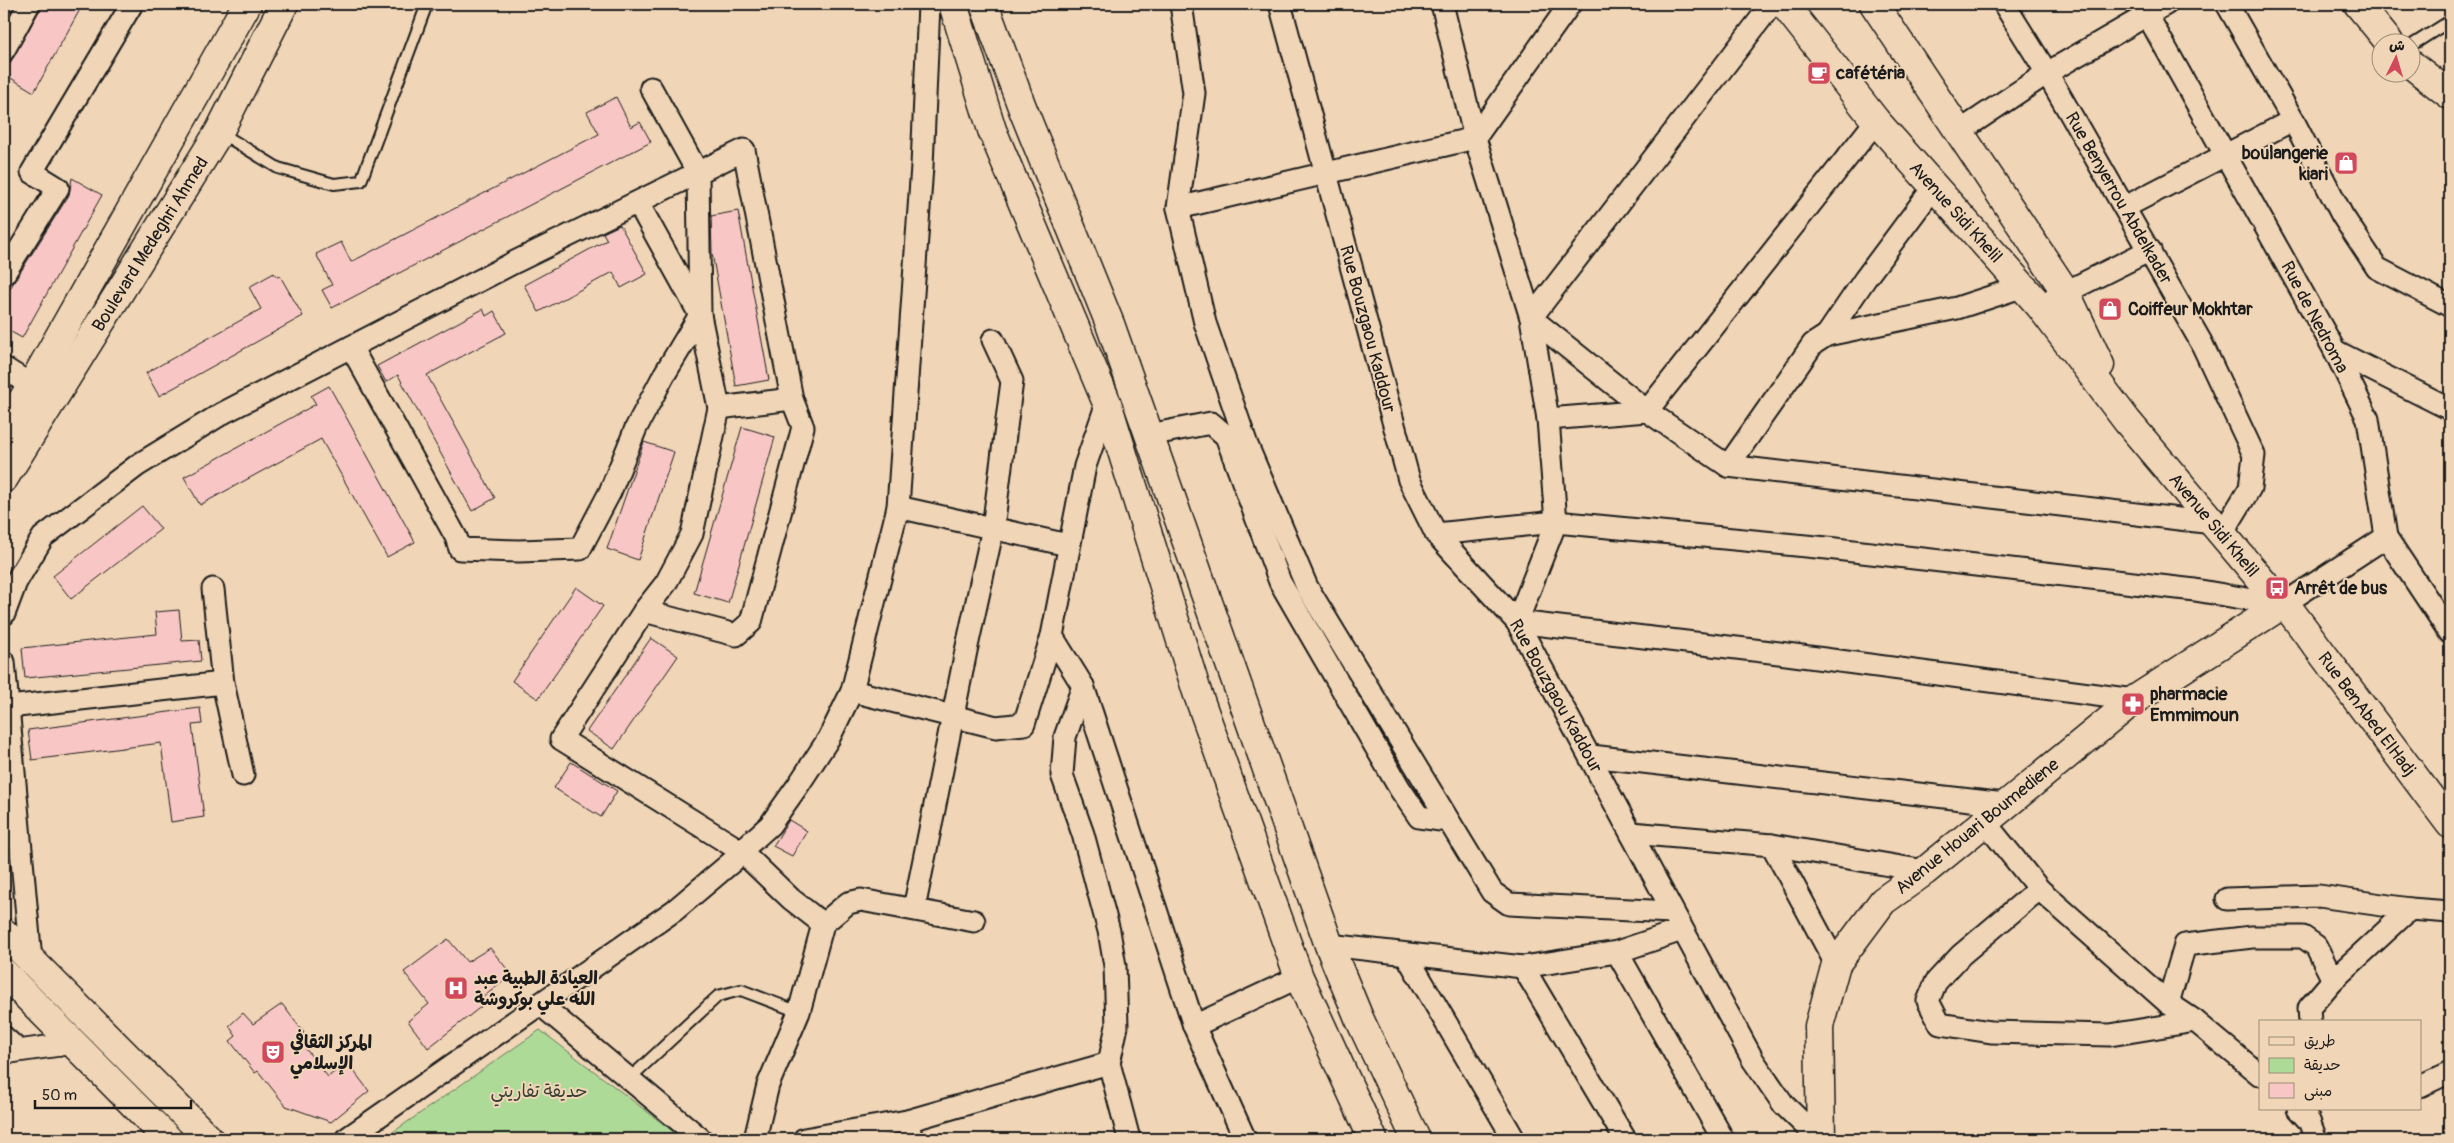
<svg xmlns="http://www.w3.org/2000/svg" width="2454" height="1143" font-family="Pangolin,'Playpen Sans Arabic',sans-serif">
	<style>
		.green { fill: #aeda98; stroke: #657b5a }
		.building { fill: #f8c7c5; stroke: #1c1c1c }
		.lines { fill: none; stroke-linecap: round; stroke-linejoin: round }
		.lane-casing { stroke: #1c1c1c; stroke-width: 14 }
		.street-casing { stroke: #1c1c1c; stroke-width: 25 }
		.secondary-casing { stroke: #1c1c1c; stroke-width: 31 }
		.primary-casing { stroke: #1c1c1c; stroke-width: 31 }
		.lane { stroke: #f0d6b7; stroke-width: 10 }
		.street { stroke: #f0d6b7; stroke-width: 21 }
		.secondary { stroke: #f0d6b7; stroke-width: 28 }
		.primary { stroke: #f0d6b7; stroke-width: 28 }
		.labels { text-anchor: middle; stroke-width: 4; stroke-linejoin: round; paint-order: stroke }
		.poi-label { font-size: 18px; font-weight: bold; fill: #1c1c1c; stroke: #f0d6b7; text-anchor: start }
		.street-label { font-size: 18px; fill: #1c1c1c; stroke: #f0d6b7 }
		.park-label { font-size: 18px; fill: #394235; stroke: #f0d6b7 }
	</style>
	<rect width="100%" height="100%" fill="#f0d6b7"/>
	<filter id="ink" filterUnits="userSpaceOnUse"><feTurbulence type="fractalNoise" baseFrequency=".02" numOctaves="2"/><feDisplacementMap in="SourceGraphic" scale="10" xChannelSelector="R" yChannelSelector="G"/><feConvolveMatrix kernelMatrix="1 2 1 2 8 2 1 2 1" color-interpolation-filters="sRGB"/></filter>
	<g filter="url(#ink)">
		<polygon class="green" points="540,1030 683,1139 383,1139"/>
		<g class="building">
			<polygon points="43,4 83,4 34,92 4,74"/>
			<polygon points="616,97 631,127 640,122 651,142 332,308 322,290 332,285 316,254 341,242 351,262 599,134 587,112"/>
			<polygon points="72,178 102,195 22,338 4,328 4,298 69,195"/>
			<polygon points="738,211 769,380 736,386 712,253 711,216"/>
			<polygon points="620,225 647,274 621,288 613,272 539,312 524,285 607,240 603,233"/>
			<polygon points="274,273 277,277 280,276 303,316 159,396 146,373 261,309 249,287"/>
			<polygon points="483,309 486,316 494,311 506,333 427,375 495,498 472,511 398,375 386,382 377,366"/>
			<polygon points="329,386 415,542 387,557 321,439 200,505 184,477 316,404 311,396"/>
			<polygon points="742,427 775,437 728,603 694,593"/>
			<polygon points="644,442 674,452 638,560 607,549"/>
			<polygon points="142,506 161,529 71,599 53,576"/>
			<polygon points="576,587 603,606 538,699 512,681"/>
			<polygon points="179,610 182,641 199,640 201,661 25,678 22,648 157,634 155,612"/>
			<polygon points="651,638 678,656 614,749 587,731"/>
			<polygon points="200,708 202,724 192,725 204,817 171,822 161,743 32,760 28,730"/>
			<polygon points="571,762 617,791 601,817 554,788"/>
			<polygon points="789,820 807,831 792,856 773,846"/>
			<polygon points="448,939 467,962 490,948 512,975 478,1001 482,1006 428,1048 408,1021 429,1004 404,972"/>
			<polygon points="282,1004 304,1033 297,1038 328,1077 347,1062 369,1091 331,1122 286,1106 258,1071 255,1073 230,1041 236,1036 229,1026 243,1013 253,1024"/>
		</g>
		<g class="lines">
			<g class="lane-casing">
				<g id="lane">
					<polyline points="2412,45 2450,21"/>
					<polyline points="221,133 278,168 334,184 361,181 427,4"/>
					<polyline points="4,1030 25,1049"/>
					<polyline points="629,1079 718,996 741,990 799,1012"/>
				</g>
			</g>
			<g class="street-casing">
				<g id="street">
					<polyline points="1181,4 1194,93 1178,208 1205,323 1247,445 1307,587 1492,892 1509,904 1672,912"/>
					<polyline points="1280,4 1409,480 1436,534 1517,622 1753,1060 1784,1105 1819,1139"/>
					<polyline points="1442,4 1475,138 1531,318 1548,419 1556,522 1517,622 1779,653 2134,700"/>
					<polyline points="1772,4 1531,318 1647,411 1728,466 2213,523"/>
					<polyline points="2004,4 2047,73 2201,342 2254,455 2250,488 2222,534"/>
					<polyline points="2227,4 2293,120 2342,215 2377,268 2450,306"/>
					<polyline points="4,50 29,4"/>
					<polyline points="651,88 698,173 700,315 719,408 692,534 666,583 644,611 561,739 741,851 791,899 823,924"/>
					<polyline points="1959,132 2047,73 2166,4"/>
					<polyline points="2125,207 2293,120"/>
					<polyline points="1178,208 1475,138 1570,4"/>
					<polyline points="4,274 58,188 32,172 132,4"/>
					<polyline points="2052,299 2150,250"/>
					<polyline points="1827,335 1865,279 1933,188"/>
					<polyline points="351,347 456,537 460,549 519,551 580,549 610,492 636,428 664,375 700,315 638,203"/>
					<polyline points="2335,351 2450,409"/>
					<polyline points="4,368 44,393"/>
					<polyline points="719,408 792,399"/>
					<polyline points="1548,419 1647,411 1876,121"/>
					<polyline points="1149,435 1211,423 1226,436 1280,582 1400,789 1419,817 1448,821"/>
					<polyline points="1728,466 1813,344 1827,335 1957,308 2024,286"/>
					<polyline points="898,507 1068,545"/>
					<polyline points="1436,534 1556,522 1827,548 2195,590 2282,605 2386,537 2368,419 2335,351 2141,4"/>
					<polyline points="2386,537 2450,633"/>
					<polyline points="213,589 223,683 243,775"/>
					<polyline points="4,614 16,582 43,537 138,465 223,413 515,262 744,150 792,399 803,427 751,622 736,635 644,611"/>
					<polyline points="1052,636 1083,686 1194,1026 1245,1139"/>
					<polyline points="4,662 31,960"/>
					<polyline points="1083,686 1065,737 1062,775 1083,834 1109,931 1115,966 1117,1026 1109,1063 1129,1139"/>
					<polyline points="852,691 996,727 1024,724 1052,636 1085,466 1107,403"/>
					<polyline points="9,707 223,683"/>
					<polyline points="1591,756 2005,804"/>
					<polyline points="1984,821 2039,889 2168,1003 2195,1021 2260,1075"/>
					<polyline points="1631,833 1772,845 1925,871"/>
					<polyline points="1772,845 1836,964"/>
					<polyline points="2039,889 1961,955 1936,982 1928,1001 1940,1024 1991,1032 2110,1035 2195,1021"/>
					<polyline points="2227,899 2319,896 2410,909"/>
					<polyline points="914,909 966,651 993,528 1012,381 993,340"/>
					<polyline points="1329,945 1523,967 1617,952 1682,930"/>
					<polyline points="1617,952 1723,1139"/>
					<polyline points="1407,956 1514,1139"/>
					<polyline points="1523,967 1625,1139"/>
					<polyline points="2168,1003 2185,945 2252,937 2303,937 2316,946 2333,980"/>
					<polyline points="541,1005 701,1139"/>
					<polyline points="2310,1022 2309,1008 2333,980 2410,909 2450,912"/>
					<polyline points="1194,1026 1299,977"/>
					<polyline points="4,1053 74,1043"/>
					<polyline points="2420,1086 2450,1072"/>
					<polyline points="2298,1109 2309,1121 2316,1139"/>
					<polyline points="907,1121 912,1139"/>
					<polyline points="346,1139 675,910 733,861 741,851 770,825 799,784 829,738 852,691 898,507 922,166 929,4"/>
					<polyline points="755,1139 768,1085 799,1012 823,924 848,903 861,900 974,921"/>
					<polyline points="804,1139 907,1121 1109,1063"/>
				</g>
			</g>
			<g class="secondary-casing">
				<g id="secondary">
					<polyline points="1784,4 1876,121 2040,306 2127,421 2282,605 2292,613 2450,824"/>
					<polyline points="1874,4 2065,291 2100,365"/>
					<polyline points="2358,4 2389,42"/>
					<polyline points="2412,65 2450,95"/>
					<polyline points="1821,1139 1819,1026 1836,964 1883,901 1925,871 2134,700 2282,605"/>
				</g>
			</g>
			<g class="primary-casing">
				<g id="primary">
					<polyline points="953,4 992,130 1107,403 1197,692 1299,977 1373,1139"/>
					<polyline points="984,4 1022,107 1110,324 1329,945 1359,1018 1416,1139"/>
					<polyline points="4,429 32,385 247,4"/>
					<polyline points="4,478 219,132 284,4"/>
					<polyline points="4,933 209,1139"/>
					<polyline points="4,973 168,1139"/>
				</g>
			</g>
			<use href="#lane" class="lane"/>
			<use href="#street" class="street"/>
			<use href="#secondary" class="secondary"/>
			<use href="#primary" class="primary"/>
		</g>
	</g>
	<defs>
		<g id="cafe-square" transform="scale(1.25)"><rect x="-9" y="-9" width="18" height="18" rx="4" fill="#d1495b" stroke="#f0d6b7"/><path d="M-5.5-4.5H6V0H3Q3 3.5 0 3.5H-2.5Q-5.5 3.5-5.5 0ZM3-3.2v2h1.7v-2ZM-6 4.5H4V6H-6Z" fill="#fff"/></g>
		<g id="shop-square" transform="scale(1.25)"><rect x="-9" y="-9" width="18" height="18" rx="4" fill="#d1495b" stroke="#f0d6b7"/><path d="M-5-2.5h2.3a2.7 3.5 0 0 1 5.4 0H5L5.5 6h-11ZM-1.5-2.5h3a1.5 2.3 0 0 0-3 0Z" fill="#fff"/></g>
		<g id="bus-square" transform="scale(1.25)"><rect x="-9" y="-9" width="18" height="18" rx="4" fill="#d1495b" stroke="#f0d6b7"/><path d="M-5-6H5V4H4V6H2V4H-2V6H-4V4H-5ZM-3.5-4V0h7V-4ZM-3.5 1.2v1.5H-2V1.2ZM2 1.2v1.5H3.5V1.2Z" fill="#fff"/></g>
		<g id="pharmacy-square" transform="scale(1.25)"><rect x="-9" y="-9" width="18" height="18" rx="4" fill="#d1495b" stroke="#f0d6b7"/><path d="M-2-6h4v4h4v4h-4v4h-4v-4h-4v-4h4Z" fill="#fff"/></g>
		<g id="hospital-square" transform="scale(1.25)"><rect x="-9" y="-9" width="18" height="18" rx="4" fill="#d1495b" stroke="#f0d6b7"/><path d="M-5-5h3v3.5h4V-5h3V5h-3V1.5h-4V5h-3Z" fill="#fff"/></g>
		<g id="theatre-square" transform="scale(1.25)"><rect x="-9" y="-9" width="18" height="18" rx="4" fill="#d1495b" stroke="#f0d6b7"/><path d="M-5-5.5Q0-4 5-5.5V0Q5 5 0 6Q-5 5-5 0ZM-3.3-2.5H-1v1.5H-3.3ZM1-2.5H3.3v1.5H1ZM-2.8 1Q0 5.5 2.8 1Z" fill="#fff"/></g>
	</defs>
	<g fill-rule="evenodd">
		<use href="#cafe-square" x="1819" y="73"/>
		<use href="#shop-square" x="2346" y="163"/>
		<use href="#shop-square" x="2110" y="309"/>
		<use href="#bus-square" x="2277" y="588"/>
		<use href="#pharmacy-square" x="2133" y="704"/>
		<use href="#hospital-square" x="456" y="988"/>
		<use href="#theatre-square" x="273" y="1052"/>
	</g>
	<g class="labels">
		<g class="poi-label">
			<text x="1836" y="79">cafétéria</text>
			<text x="2328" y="159" text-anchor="end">boulangerie<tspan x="2328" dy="21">kiari</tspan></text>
			<text x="2128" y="315">Coiffeur Mokhtar</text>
			<text x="2294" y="594">Arrêt de bus</text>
			<text x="2150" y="700">pharmacie<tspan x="2150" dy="21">Emmimoun</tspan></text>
			<text x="474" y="984">العيادة الطبية عبد<tspan x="474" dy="21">الله علي بوكروشة</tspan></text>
			<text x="290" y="1048">المركز الثقافي<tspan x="290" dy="21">الإسلامي</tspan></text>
		</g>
		<g class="street-label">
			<text transform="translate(2119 198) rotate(60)" y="6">Rue Benyerrou Abdelkader</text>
			<text transform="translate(1956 212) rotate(48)" y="6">Avenue Sidi Khelil</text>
			<text transform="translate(150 244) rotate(-58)" y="6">Boulevard Medeghri Ahmed</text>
			<text transform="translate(2315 317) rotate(62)" y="6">Rue de Nedroma</text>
			<text transform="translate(1368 329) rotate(75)" y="6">Rue Bouzgaou Kaddour</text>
			<text transform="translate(2214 525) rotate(50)" y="6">Avenue Sidi Khelil</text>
			<text transform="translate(1556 696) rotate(61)" y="6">Rue Bouzgaou Kaddour</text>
			<text transform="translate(2367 714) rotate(53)" y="6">Rue BenAbed ElHadj</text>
			<text transform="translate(1977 826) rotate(-39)" y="6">Avenue Houari Boumediene</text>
		</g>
		<g class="park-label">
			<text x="539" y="1097">حديقة تفاريتي</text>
		</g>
	</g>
	<rect width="2454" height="1143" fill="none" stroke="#f0d6b7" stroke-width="20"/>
	<rect x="10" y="10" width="2434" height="1123" fill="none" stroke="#1c1c1c" stroke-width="2" filter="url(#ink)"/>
	<rect x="2259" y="1020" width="162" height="90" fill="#f0d6b7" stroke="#9b8c79"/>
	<rect x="2269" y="1037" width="25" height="8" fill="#f0d6b7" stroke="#9b8c79"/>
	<text x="2304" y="1046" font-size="15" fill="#1c1c1c">طريق</text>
	<rect x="2269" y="1058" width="25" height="15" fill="#aeda98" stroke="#9b8c79"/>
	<text x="2304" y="1070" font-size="15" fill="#1c1c1c">حديقة</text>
	<rect x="2269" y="1083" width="25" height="15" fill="#f8c7c5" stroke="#9b8c79"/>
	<text x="2304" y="1096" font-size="15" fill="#1c1c1c">مبنى</text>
	<g transform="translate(2396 58) rotate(5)"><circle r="24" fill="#f0d6b7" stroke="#9b8c79"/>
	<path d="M0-4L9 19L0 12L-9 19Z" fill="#d1495b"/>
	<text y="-8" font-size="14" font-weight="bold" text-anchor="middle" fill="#1c1c1c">ش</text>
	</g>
	<path d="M35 1100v8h156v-8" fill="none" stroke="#1c1c1c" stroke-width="2.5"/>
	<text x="42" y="1100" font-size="15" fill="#1c1c1c" stroke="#f0d6b7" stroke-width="4" paint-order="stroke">50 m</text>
</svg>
